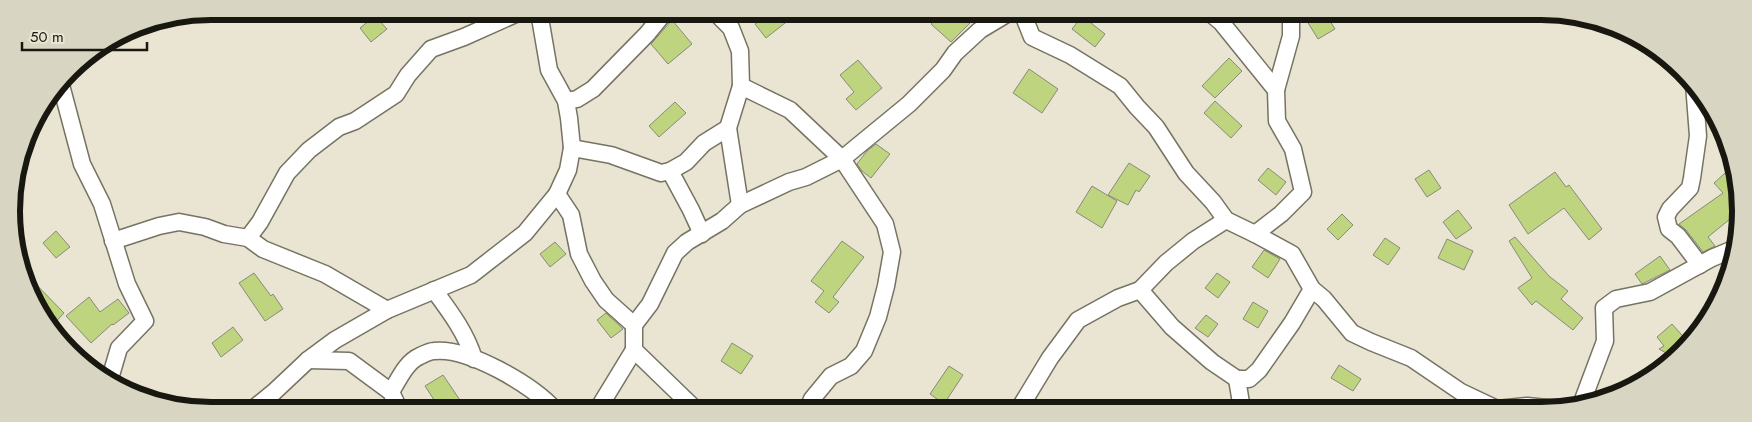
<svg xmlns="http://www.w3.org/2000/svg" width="1752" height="422" font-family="Jost,sans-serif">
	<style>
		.building { fill: #bfd47e; stroke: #878b7b }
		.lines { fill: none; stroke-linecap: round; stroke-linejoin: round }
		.street-casing { stroke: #767362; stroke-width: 19 }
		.street { stroke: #fff; stroke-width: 16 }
		.rim { fill: none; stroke: #181710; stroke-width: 6 }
	</style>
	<rect width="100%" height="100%" fill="#eae5d3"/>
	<g class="building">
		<polygon points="770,12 799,12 766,38 755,24"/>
		<polygon points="942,12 981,12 951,42 931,24"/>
		<polygon points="1302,13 1325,13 1335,29 1318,39"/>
		<polygon points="375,16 387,29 371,42 360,28"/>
		<polygon points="1082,16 1105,34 1095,47 1072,29"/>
		<polygon points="672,20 692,44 668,64 651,44"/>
		<polygon points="1229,58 1242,71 1215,98 1202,86"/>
		<polygon points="858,60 882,88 856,110 846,99 854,92 840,75"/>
		<polygon points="1029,69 1058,89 1042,113 1013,93"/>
		<polygon points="1215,101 1242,126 1231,138 1204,113"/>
		<polygon points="675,102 686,113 659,137 649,126"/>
		<polygon points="876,144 890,154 871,178 862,171 857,164 867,151"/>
		<polygon points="1129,163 1150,176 1139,192 1136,190 1128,205 1108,195"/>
		<polygon points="1734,165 1738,229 1730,219 1708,237 1715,246 1703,252 1686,230 1679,224 1723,193 1714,183"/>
		<polygon points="1268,168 1286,182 1276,195 1258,180"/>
		<polygon points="1429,170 1441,188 1427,197 1415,179"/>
		<polygon points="1555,172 1566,187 1569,185 1602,229 1589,240 1564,208 1528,234 1509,205"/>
		<polygon points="1092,186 1117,201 1102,228 1076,212"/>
		<polygon points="1458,210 1472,228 1456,239 1443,222"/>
		<polygon points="1342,214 1353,225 1338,240 1327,229"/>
		<polygon points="56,231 70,247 56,258 43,243"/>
		<polygon points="1515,237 1549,276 1568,291 1561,299 1583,318 1573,330 1536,301 1532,305 1518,288 1532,278 1509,241"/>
		<polygon points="1385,238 1400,248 1388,265 1373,255"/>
		<polygon points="1447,239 1473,251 1464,270 1438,258"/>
		<polygon points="842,241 864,257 833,297 839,302 829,313 815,302 824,291 811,281"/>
		<polygon points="555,242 566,254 550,267 540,254"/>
		<polygon points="1264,250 1280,259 1268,278 1252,267"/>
		<polygon points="1660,256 1670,270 1642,284 1635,274"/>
		<polygon points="254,273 271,296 273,294 283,309 265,321 239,283"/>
		<polygon points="1217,273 1230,282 1218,298 1205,288"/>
		<polygon points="28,276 64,313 50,328 26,278"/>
		<polygon points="89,297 100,312 118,299 129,313 113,325 112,324 91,343 66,316"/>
		<polygon points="1253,302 1268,311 1258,328 1243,319"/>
		<polygon points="606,313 623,329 611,338 597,320"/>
		<polygon points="1206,315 1218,324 1208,337 1195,328"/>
		<polygon points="1672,324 1689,343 1682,352 1675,358 1659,349 1664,346 1657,337"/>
		<polygon points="233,327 243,340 221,357 212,343"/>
		<polygon points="732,343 753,356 741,374 721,361"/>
		<polygon points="1339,365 1361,379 1353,391 1331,378"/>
		<polygon points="949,366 963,375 944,404 930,394"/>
		<polygon points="443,375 466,409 440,409 425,386"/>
	</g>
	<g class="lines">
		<g class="street-casing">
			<g id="street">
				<polyline points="1022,12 1032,37 1070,55 1120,86 1137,107 1156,127 1186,173 1213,202 1226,220 1255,234 1292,254 1312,289 1324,299 1352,333 1371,342 1411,358 1461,392 1497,409 1527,406 1557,409"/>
				<polyline points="1210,13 1221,22 1276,90"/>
				<polyline points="1694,84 1698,136 1692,178 1690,188 1670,209 1666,217 1669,229 1678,236 1700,265"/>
				<polyline points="61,85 82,164 102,204 127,284 145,321 119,348 109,382"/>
				<polyline points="741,86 790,110 842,159 885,224 892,252 886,286 878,317 864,351 851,366 831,376 812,399 808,409"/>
				<polyline points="566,101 577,99 593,89 647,34 665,12"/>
				<polyline points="728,128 740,205"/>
				<polyline points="572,148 611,155 661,173 670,171 686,162 704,143 728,128 741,86 740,51 731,28 715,12"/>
				<polyline points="670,171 691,210 702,234"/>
				<polyline points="557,194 571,215 579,254 593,281 606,300 634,325"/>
				<polyline points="1255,234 1281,214 1303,192 1293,149 1277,121 1276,90 1291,36 1291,13"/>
				<polyline points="248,238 260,222 287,173 309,150 339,127 355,121 396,94 408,75 431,49 464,37 520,12"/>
				<polyline points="113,241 159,226 179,222 205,227 224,234 248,238 263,249 325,274 387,310"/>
				<path d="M434 290C451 313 466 333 474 359"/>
				<polyline points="1140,290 1172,327 1212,362 1237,379"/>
				<polyline points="308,360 349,361 391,392 399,409"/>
				<path d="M391 392C399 379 406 362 420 356 424 354 430 351 434 351 468 347 532 385 554 409"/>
				<polyline points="1581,405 1605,341 1604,308 1616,299 1650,292 1712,258 1736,248"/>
				<polyline points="253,409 274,392 308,360 335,340 387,310 471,275 525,233 557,194 568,170 572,148 569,118 566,101 549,70 539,12"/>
				<polyline points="598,409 634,350"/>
				<polyline points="695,409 634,350 634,325 650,304 675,253 687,242 722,221 740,205 789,182 806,177 842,159 909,104 943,70 955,53 980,30 1010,12"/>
				<polyline points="1019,409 1050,358 1078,320 1118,298 1140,290 1166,263 1193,241 1226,220"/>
				<polyline points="1242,409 1237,379 1249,379 1259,370 1292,323 1312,289"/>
			</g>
		</g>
		<use href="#street" class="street"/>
	</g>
	<path d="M0 0H1752V422H0ZM211 20H1541A191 191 0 0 1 1732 211V211A191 191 0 0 1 1541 402H211A191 191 0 0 1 20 211V211A191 191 0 0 1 211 20Z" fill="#d9d5c3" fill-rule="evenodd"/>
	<path class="rim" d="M211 20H1541A191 191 0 0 1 1732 211V211A191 191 0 0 1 1541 402H211A191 191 0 0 1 20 211V211A191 191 0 0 1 211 20Z"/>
	<path d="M22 42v8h125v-8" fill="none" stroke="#181710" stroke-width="2.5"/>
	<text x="30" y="42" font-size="15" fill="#181710" stroke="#eae5d3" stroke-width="4" paint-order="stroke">50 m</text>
</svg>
